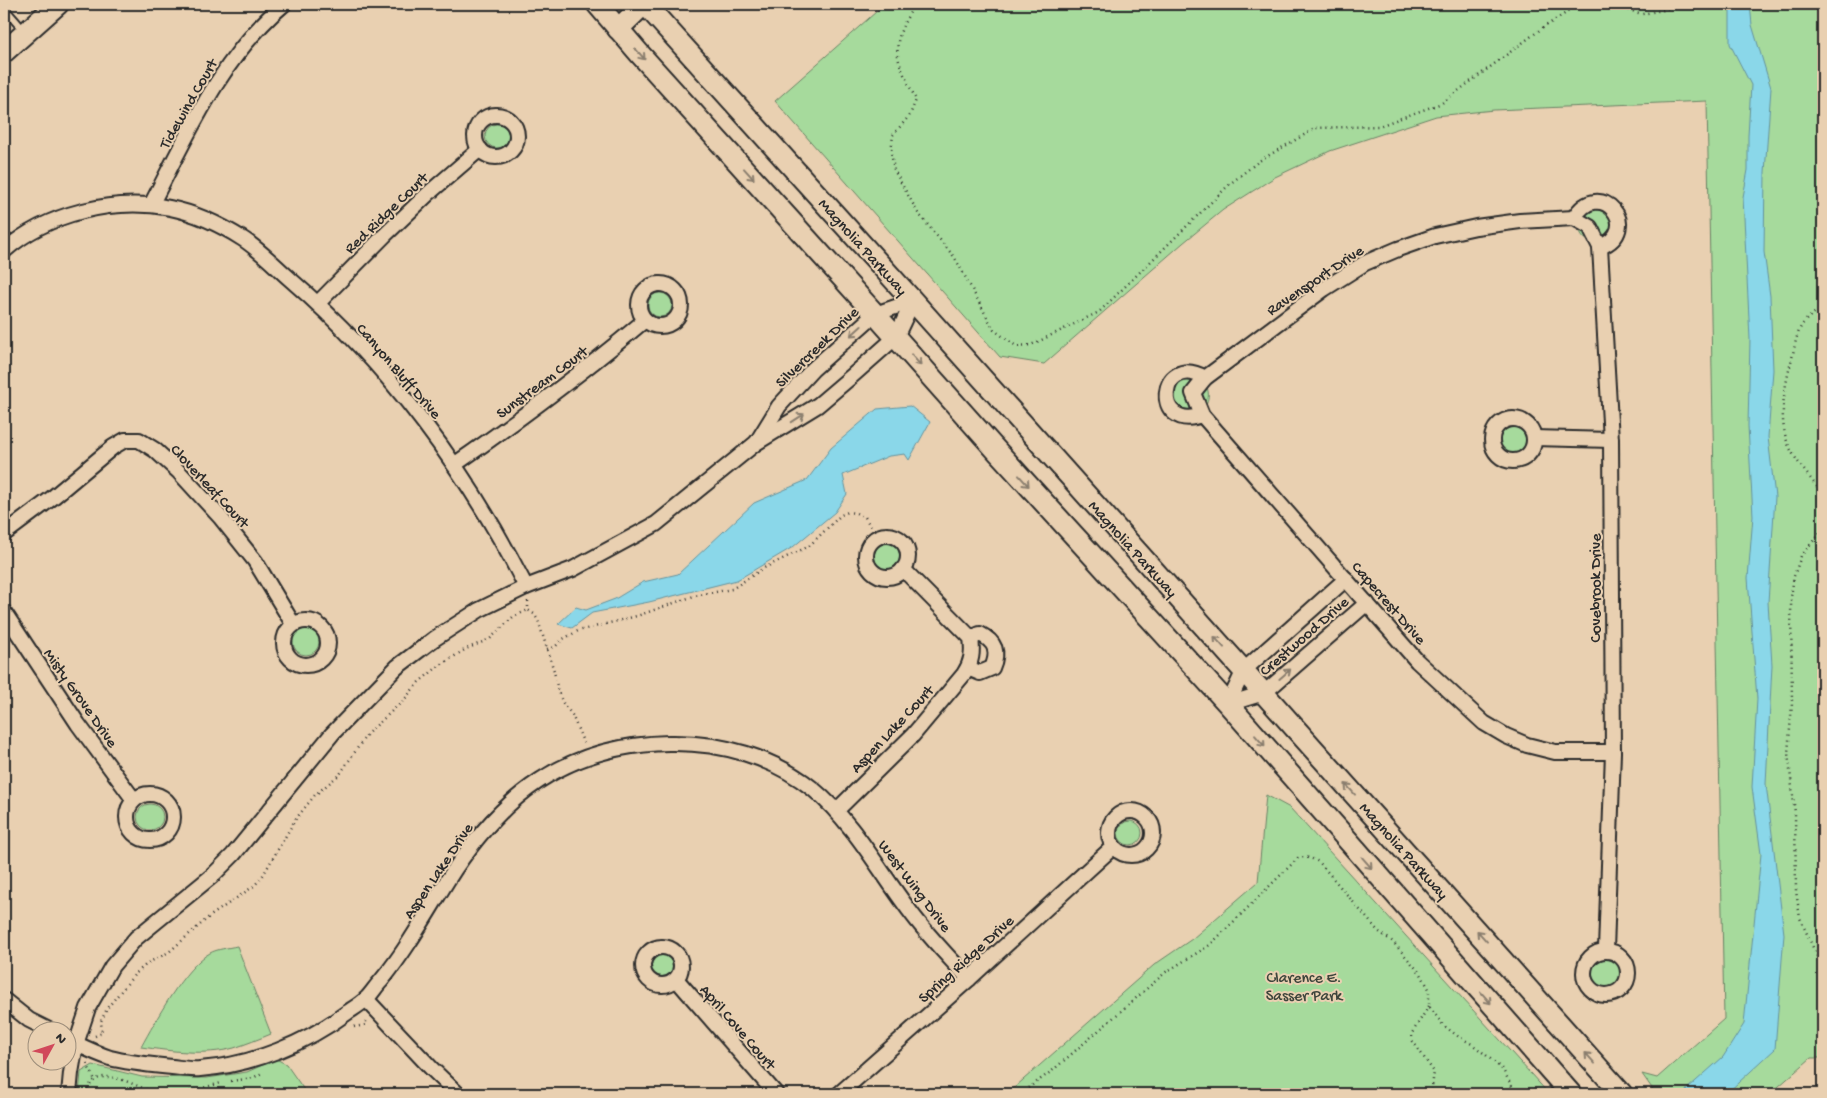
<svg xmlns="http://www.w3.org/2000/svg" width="1827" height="1098" font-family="'Gochi Hand',sans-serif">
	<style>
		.green { fill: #a6da9c; stroke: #688264 }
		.water { fill: #8ad7e9; stroke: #64929d }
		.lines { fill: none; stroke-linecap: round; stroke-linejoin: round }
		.lane-casing { stroke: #2b2b2b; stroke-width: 11 }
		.street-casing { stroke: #2b2b2b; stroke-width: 18 }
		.secondary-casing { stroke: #2b2b2b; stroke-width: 24 }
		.path { stroke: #2b2b2b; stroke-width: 2.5; stroke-dasharray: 1 4; stroke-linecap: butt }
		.lane { stroke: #e9d0b1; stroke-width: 7 }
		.street { stroke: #e9d0b1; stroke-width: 14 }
		.secondary { stroke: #e9d0b1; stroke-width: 20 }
		.oneway { stroke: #8a7e6e }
		.labels { text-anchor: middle; stroke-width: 4; stroke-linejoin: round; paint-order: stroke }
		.street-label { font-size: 16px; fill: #2b2b2b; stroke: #e9d0b1 }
		.park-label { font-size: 16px; fill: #3d453c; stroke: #e9d0b1 }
	</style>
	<rect width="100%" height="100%" fill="#e9d0b1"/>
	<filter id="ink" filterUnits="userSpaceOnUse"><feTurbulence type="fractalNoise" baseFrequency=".02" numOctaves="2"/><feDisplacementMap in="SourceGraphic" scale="10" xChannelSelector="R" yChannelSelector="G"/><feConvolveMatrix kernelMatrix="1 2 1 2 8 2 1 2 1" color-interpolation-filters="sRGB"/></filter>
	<g filter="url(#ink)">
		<g class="green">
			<polygon points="885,4 1823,4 1823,1058 1811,1058 1770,1094 1656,1094 1642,1074 1657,1078 1724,1019 1707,101 1494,110 1436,116 1330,151 1275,177 1223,210 1183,243 1044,364 1000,357 775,101"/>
			<circle cx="497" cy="136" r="12"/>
			<path d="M1587 208 1610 209 1615 233 1592 243C1583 239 1579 233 1578 223Z"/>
			<circle cx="660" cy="305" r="12"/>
			<path d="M1184 375 1206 384C1211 397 1208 405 1197 413L1178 410 1170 394Z"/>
			<circle cx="1515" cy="442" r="20"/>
			<circle cx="887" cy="556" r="13"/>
			<circle cx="306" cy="642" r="13"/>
			<polygon points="1266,795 1290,808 1549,1094 1007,1094 1154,965 1192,939 1258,882"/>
			<circle cx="150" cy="817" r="13"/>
			<circle cx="1130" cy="833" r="12"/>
			<path d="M237 946 271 1034C259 1039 246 1044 234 1048 205 1056 171 1051 141 1047 156 1020 184 967 210 953 217 949 228 948 237 946Z"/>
			<circle cx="662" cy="966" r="13"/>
			<circle cx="1604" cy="973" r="20"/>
			<polygon points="276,1059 286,1064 307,1094 79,1094 81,1072 93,1065 142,1077 207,1078 247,1072"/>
		</g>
		<g class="water">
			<polygon points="1730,4 1750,4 1752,25 1771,88 1765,172 1764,252 1770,296 1773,370 1768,437 1775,497 1768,602 1772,665 1766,784 1784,934 1775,1049 1726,1094 1685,1094 1687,1089 1723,1057 1744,1024 1761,854 1752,787 1757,699 1748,578 1753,516 1748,426 1750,339 1743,197 1748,170 1748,136 1751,85 1730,44"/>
			<polygon points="910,406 930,422 909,460 905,454 889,456 843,475 847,494 835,512 793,547 737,580 649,602 592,613 572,628 558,624 576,607 586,610 615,599 643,582 678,574 754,503 807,480 831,448 877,409"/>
		</g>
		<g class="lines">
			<g class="lane-casing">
				<polyline id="lane" points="4,8 25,32"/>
			</g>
			<g class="street-casing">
				<g id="street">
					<circle cx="496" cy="136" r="21"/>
					<path d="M151 205C188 134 221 57 284 4"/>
					<path d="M1574 218C1599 175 1645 229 1600 247"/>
					<path d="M4 251C47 213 114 197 170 208 195 213 221 225 243 239 260 250 276 267 291 280 389 365 468 472 526 587"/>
					<circle cx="660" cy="305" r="21"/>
					<polyline points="318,303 385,235 429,193 480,149"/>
					<path d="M1202 415C1151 433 1158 351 1205 378"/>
					<circle cx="1513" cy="440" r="21"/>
					<polyline points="1534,438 1611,440"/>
					<polyline points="757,442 779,406 813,369 875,314 913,301"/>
					<path d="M454 465C520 419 584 372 645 320"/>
					<polyline points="4,534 52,498 113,447 125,440 139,440 155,450 178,471 220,517 255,561 293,624"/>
					<circle cx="887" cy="556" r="21"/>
					<polyline points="4,612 78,724 134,800"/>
					<circle cx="306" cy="643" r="22"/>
					<path d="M968 668 980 673 992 668C999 652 996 642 980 634L971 638"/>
					<polyline points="1228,704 1264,693 1367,603"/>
					<polyline points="1228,704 1244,670 1346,579"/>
					<circle cx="150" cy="817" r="23"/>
					<circle cx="1131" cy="833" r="22"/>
					<path d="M836 811 913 735 964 674C972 662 973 652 971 638L903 569"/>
					<circle cx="662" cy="966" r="19"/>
					<polyline points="1606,950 1613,752 1611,440 1600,247 1590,227 1574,218 1520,221 1476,227 1435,236 1398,249 1365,263 1324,289 1205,378 1193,393 1202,415 1417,661 1484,723 1506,736 1527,745 1555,752 1613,752"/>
					<circle cx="1606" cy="973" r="22"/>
					<polyline points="677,980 776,1094"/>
					<polyline points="366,999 432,1069 458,1094"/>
					<polyline points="4,1000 29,1020 49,1030"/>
					<path d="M68 1040C81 1046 95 1053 110 1058 129 1063 152 1065 172 1067 181 1068 191 1070 200 1069 253 1065 306 1043 348 1012 354 1008 361 1004 367 998 372 993 376 986 381 981 407 949 426 915 447 881 501 795 566 745 669 743 721 742 773 757 813 789 854 823 878 869 909 910 927 935 949 957 969 979"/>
					<polyline points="69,1094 71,1073 76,1044 88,1008 112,966 136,938 212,876 233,855 332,734 397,667 434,639 479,610 526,587 573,569 656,524 756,443 818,405 852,376 896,337 913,301"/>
					<polyline points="839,1094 969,979 1113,847"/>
				</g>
			</g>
			<g class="secondary-casing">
				<g id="secondary">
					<polyline points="597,4 639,53 875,314 997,451 1228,704 1571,1094"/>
					<polyline points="645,4 913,301 1622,1094"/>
					<polyline points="618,29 644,4"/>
					<polyline points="4,52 58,4"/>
				</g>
			</g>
			<g class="path">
				<path d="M915 4C906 19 895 36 898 56 899 67 911 88 916 100L910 115 893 135 891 152 894 170 918 213 955 258 994 330 1016 346 1031 345 1099 312 1231 183 1259 161 1316 128 1379 126 1442 103 1541 29 1580 4"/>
				<polyline points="1609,4 1642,14 1663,10 1679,4"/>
				<path d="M1823 308C1816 311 1807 318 1802 325 1797 333 1795 344 1793 354 1786 382 1777 416 1788 444 1796 463 1812 479 1823 495"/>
				<polyline points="1823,529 1801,556 1794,576 1791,597 1792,704 1788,753 1795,813 1796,891 1800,918 1823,970"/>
				<polyline points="528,601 528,610 534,614 538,620 554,671 558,692 563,703 572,715 584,744"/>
				<polyline points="547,649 556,646 563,639 578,631 637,616 694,596 732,589 762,569 809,546 841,515 848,512 856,513 865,517 877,538"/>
				<polyline points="1429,1006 1412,1033 1412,1040 1434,1072 1431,1094"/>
				<polyline points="354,1027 366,1025 366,1020"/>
				<polyline points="95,1036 102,1033 101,1021 108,1007 135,974 148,963 169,952 209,917 254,886 262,877 295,820 315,795 340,774 367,734 404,700 419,682 439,666 466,649 490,639 513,617 528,610"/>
				<polyline points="87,1064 95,1080"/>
				<polyline points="231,1081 253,1078 262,1073"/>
				<path d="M86 1094C97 1057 139 1091 161 1094"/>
				<polyline points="175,1094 188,1092 221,1083"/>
				<path d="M1020 1094 1052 1071 1166 972 1210 945 1298 858C1306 856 1311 858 1319 862L1378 931 1393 942 1421 974 1429 989V1006L1443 1025 1459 1037 1472 1044 1486 1055 1503 1070 1516 1094"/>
			</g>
			<use href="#lane" class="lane"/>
			<use href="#street" class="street"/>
			<use href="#secondary" class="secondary"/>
		</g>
		<defs><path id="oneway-shaft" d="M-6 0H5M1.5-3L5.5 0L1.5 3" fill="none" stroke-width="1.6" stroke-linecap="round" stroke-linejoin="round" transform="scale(1.25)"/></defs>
		<g class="oneway">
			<use href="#oneway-shaft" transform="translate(640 54) rotate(49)"/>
			<use href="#oneway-shaft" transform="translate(749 174) rotate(48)"/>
			<use href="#oneway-shaft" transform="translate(856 331) rotate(138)"/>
			<use href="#oneway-shaft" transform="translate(916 360) rotate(49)"/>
			<use href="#oneway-shaft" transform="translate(798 418) rotate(-33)"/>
			<use href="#oneway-shaft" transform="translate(1024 481) rotate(48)"/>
			<use href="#oneway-shaft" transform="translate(1219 642) rotate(-132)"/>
			<use href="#oneway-shaft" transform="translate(1285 674) rotate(-41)"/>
			<use href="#oneway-shaft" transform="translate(1260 741) rotate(49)"/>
			<use href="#oneway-shaft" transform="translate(1350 789) rotate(-132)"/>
			<use href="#oneway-shaft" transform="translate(1367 863) rotate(49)"/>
			<use href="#oneway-shaft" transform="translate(1482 936) rotate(-132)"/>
			<use href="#oneway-shaft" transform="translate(1486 998) rotate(49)"/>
			<use href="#oneway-shaft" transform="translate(1590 1058) rotate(-132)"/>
		</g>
	</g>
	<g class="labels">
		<g class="street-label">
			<text transform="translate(187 103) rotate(-60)" y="6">Tidewind Court</text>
			<text transform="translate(385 212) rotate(-44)" y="6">Red Ridge Court</text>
			<text transform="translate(864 246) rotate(48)" y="6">Magnolia Parkway</text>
			<text transform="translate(1314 279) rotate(-34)" y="6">Ravensport Drive</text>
			<text transform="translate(816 346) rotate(-44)" y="6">Silvercreek Drive</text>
			<text transform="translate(400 370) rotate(49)" y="6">Canyon Bluff Drive</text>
			<text transform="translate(541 381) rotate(-37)" y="6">Sunstream Court</text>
			<text transform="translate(211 485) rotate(47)" y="6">Cloverleaf Court</text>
			<text transform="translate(1134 548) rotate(48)" y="6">Magnolia Parkway</text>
			<text transform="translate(1594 588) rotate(-90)" y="6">Covebrook Drive</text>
			<text transform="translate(1390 602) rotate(49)" y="6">Capecrest Drive</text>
			<text transform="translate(1303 635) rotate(-41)" y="6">Crestwood Drive</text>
			<text transform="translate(82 697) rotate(55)" y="6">Misty Grove Drive</text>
			<text transform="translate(891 728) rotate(-47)" y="6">Aspen Lake Court</text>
			<text transform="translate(1405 850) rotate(48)" y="6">Magnolia Parkway</text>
			<text transform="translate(437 870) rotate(-56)" y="6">Aspen Lake Drive</text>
			<text transform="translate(916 885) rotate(53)" y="6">West Wing Drive</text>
			<text transform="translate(965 958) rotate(-42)" y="6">Spring Ridge Drive</text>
			<text transform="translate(739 1026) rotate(49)" y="6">April Cove Court</text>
		</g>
		<g class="park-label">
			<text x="1304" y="982">Clarence E.<tspan x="1304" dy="18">Sasser Park</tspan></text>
		</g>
	</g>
	<rect width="1827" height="1098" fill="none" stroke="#e9d0b1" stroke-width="20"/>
	<rect x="10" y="10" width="1807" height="1078" fill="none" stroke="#2b2b2b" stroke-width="2" filter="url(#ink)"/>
	<g transform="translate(52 1046) rotate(50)"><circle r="24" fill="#e9d0b1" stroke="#9d8e7b"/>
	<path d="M0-4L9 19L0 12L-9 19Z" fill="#d1495b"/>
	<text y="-8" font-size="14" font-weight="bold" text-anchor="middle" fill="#2b2b2b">N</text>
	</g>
</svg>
